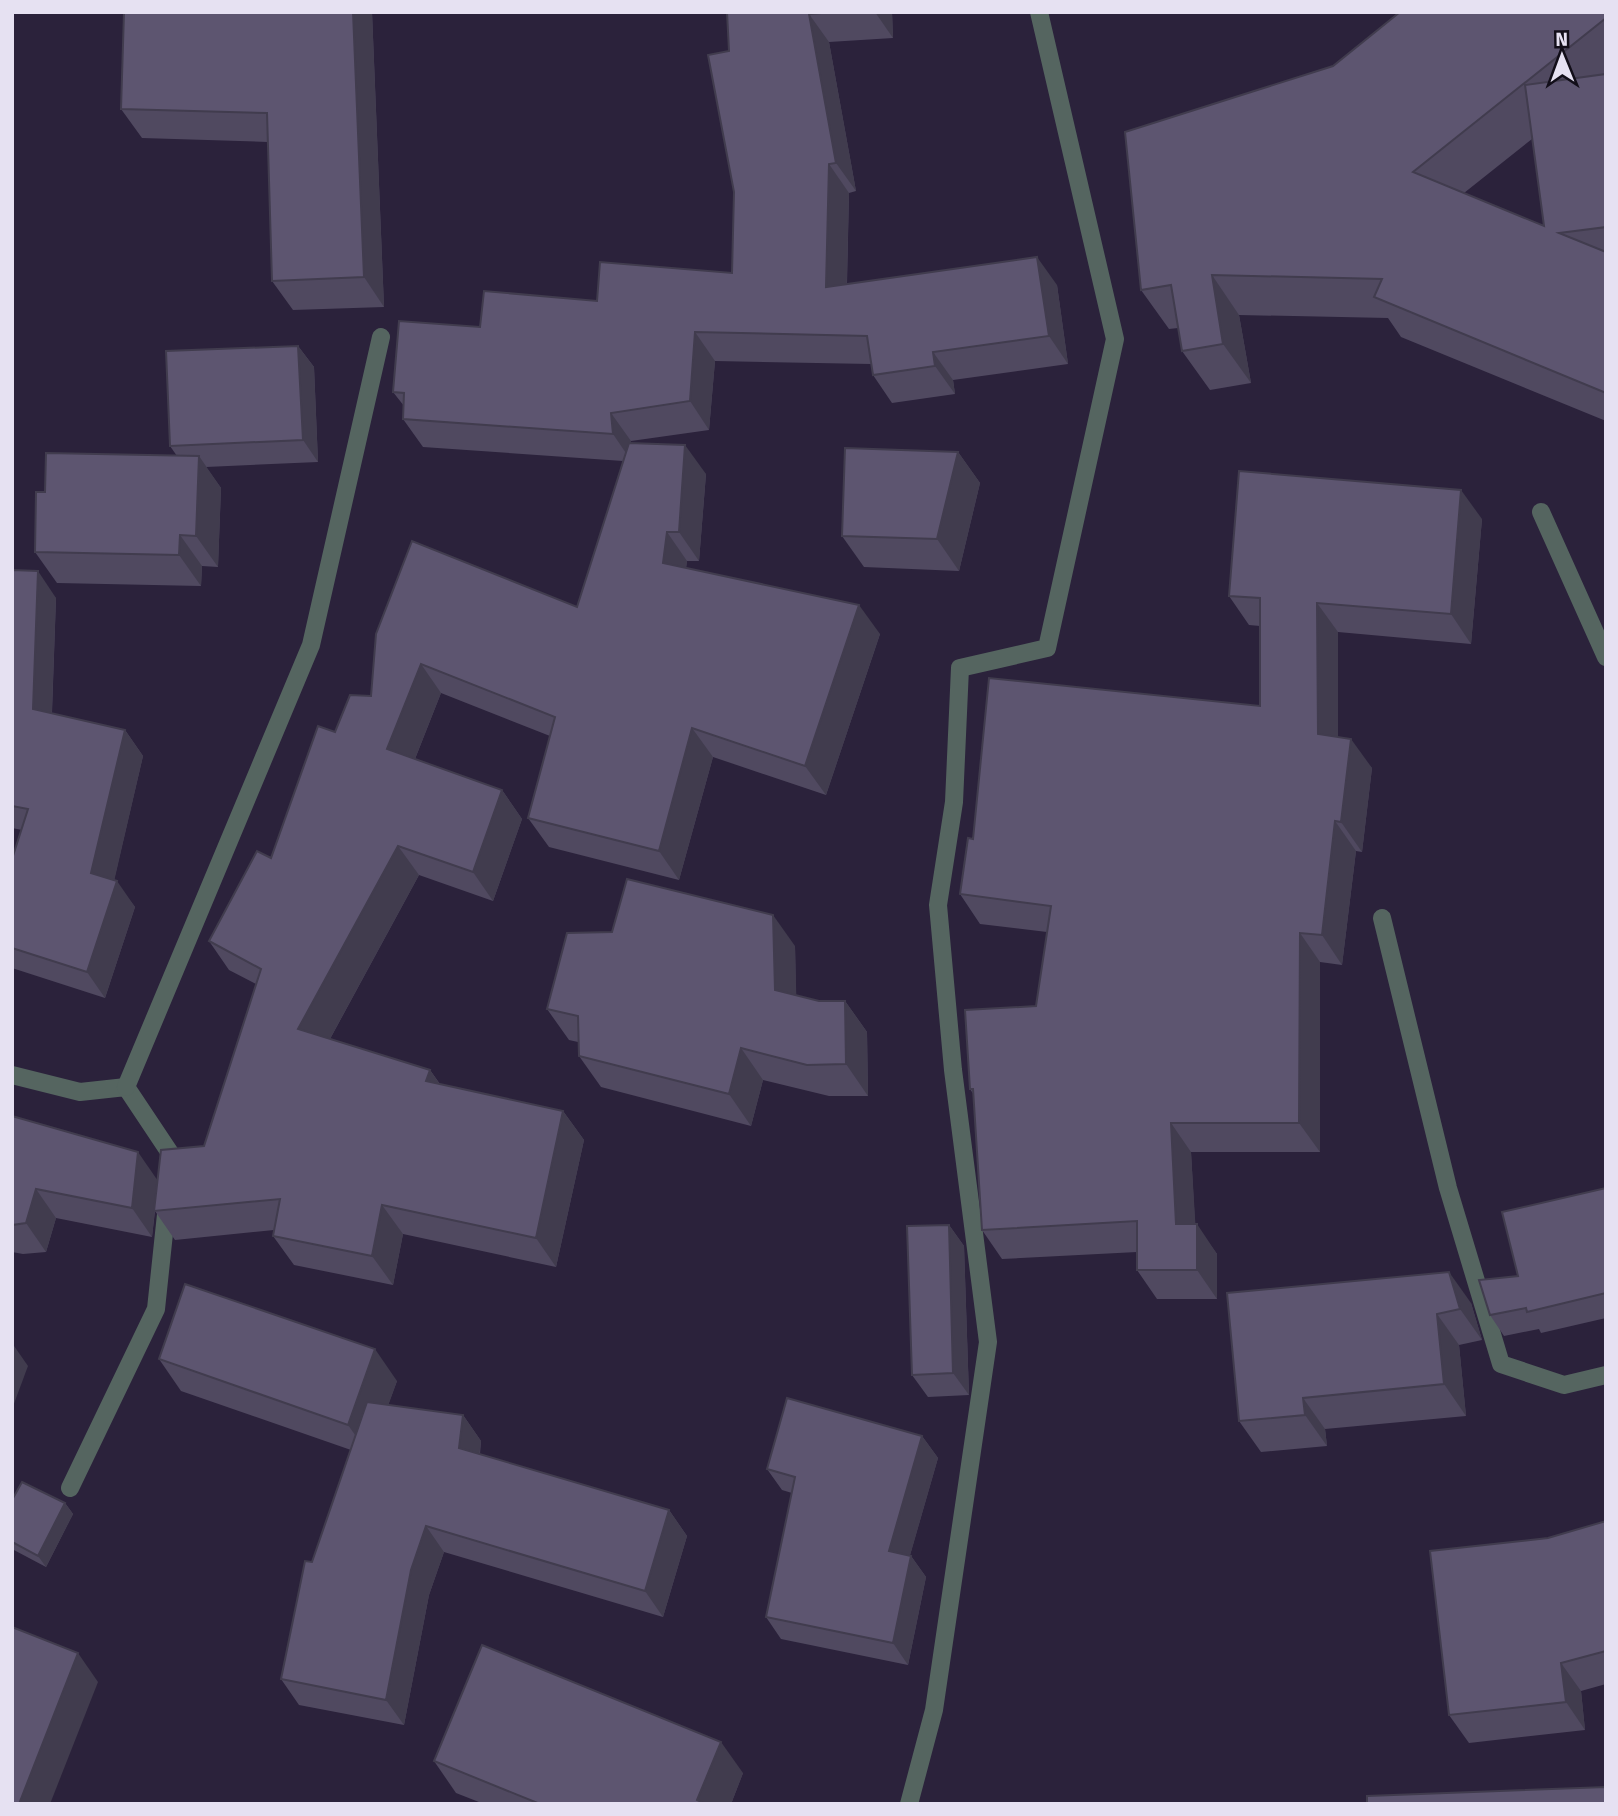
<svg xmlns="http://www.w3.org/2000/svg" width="1618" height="1816" font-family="'Fira Sans',sans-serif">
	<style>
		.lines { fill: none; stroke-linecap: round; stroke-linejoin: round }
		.street { stroke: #556560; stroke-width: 18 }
		.wall { fill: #504960; fill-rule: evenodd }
		.shaded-wall { fill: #413c4e }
		.building { fill: #5d5570; stroke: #413c4e; stroke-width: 2 }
	</style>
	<rect width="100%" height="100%" fill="#2b223b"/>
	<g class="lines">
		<g class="street">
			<polyline points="1541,512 1606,657"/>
			<polyline points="1382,918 1448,1188 1501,1364 1564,1385 1606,1375"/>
			<polyline points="12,1075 80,1092 126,1087 172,1156 171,1170"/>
			<polyline points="126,1087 311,645 381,337"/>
			<polyline points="70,1488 156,1309 167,1205"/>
			<polyline points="909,1804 934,1710 988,1342 953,1070 938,905 954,802 960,668 1047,648 1115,339 1039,12"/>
		</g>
	</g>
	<g class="wall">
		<polygon points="372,12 384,307 293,310 272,281 268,142 142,138 121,109"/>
		<polygon points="727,12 892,12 893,38 829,42 856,191 849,193 847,284 1057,285 1068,364 953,380 955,394 892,403 873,375 871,364 715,361 709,430 631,441 631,443 706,474 699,561 687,561 686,568 880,634 826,795 713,757 679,880 549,847 528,818 550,736 441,693 415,759 502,790 522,819 493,901 419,875 330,1039 430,1070 440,1084 563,1111 584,1140 556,1267 403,1234 393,1285 294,1265 273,1236 274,1230 175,1240 155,1211 152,1237 56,1218 46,1252 23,1254 12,1252 12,1116 157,1180 204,1146 256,984 229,970 209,941 271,858 335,732 371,696 376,634 577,607 623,461 423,447 403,419 404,406 393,392 480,327 732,273 734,192"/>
		<path d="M1606 12V421L1401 337 1388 318 1239 315 1251 383 1210 390 1182 351 1178 328 1169 329 1141 290ZM1532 139 1544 226 1464 193Z"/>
		<polygon points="298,346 314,367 318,462 206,467 221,488 218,567 202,566 201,586 57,583 35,552 45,492 177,456 170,446"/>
		<polygon points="958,452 980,483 959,571 864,567 842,536"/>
		<polygon points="1482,519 1471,644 1338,632 1338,737 1372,768 1362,852 1356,851 1342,965 1320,962 1320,1152 1191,1152 1195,1224 1217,1254 1217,1299 1157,1299 1137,1270 1137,1252 1002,1259 982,1230 974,1095 970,1089 1036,1006 1047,932 980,924 960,894 973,839 1260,706 1260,626 1249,625 1229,596"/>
		<polygon points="12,570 56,598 52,713 125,730 143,756 114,880 135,907 105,998 12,968 12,859 22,830 12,828"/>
		<polygon points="795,946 796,996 819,1001 845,1001 867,1032 868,1096 829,1096 763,1080 751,1126 601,1087 579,1056 578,1042 569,1040 547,1009"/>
		<polygon points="1606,1188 1606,1318 1541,1333 1539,1329 1504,1336 1490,1315 1518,1276"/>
		<polygon points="949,1225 964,1246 969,1395 928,1397 912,1375"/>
		<polygon points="1227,1293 1471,1303 1482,1340 1459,1345 1466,1416 1325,1429 1327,1446 1261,1452 1239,1421"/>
		<polygon points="159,1359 397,1381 388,1405 463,1415 481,1441 480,1454 669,1510 687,1536 663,1617 444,1552 429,1595 404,1725 299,1705 281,1679 312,1562 351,1450 181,1391"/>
		<polygon points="922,1436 938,1458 910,1555 911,1556 926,1577 908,1665 781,1639 766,1617 792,1493 782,1490 767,1469"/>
		<polygon points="12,1500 65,1503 73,1514 46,1567 12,1549"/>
		<polygon points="1606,1521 1606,1684 1581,1691 1585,1730 1469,1743 1449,1715 1548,1538"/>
		<polygon points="434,1761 743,1773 731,1804 484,1804 456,1793"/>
	</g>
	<g class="shaded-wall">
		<polygon points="353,12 372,12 384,307 364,277"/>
		<polygon points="875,12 892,12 893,38"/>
		<polygon points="809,14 829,42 856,191 836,163"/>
		<polygon points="829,164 849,193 846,316 826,287"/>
		<polygon points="1037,257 1057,285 1068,364 1049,336"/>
		<polygon points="1212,275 1239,315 1251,383 1223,344"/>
		<polygon points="695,332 715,361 709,430 690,401"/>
		<polygon points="298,346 314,367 318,462 303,440"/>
		<polygon points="933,352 953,380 955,394 935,366"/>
		<polygon points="611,413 631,441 632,462 613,434"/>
		<polygon points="685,445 706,474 699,561 679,532"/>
		<polygon points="958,452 980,483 959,571 937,539"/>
		<polygon points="199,456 221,488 218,567 196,536"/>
		<polygon points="1461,490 1482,519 1471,644 1451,614"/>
		<polygon points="667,532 687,561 683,592 663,563"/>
		<polygon points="180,535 202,566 201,586 179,555"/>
		<polygon points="38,571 56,598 51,735 33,709"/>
		<polygon points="1317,603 1338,632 1338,764 1318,734"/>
		<polygon points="859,605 880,634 826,795 805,766"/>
		<polygon points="421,664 441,693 407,779 387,749"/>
		<polygon points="692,728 713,757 679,880 659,851"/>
		<polygon points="125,730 143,756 110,899 91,873"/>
		<polygon points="1351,739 1372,768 1362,852 1341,822"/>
		<polygon points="502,790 522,819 493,901 473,872"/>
		<polygon points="1335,821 1356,851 1342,965 1322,935"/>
		<polygon points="398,846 419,875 319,1059 298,1029"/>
		<polygon points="117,881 135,907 105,998 87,972"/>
		<polygon points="773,915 795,946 797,1022 775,990"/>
		<polygon points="1300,933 1320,962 1320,1152 1299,1123"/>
		<polygon points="845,1001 867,1032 868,1096 846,1064"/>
		<polygon points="741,1048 763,1080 751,1126 729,1094"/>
		<polygon points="430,1070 450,1099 426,1081"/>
		<polygon points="563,1111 584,1140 556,1267 536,1238"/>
		<polygon points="1171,1123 1191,1152 1197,1250 1197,1224 1217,1254 1217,1299 1197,1270 1176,1224"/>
		<polygon points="138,1152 158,1181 152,1237 132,1208"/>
		<polygon points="36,1189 56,1218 46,1252 26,1223"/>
		<polygon points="382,1205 403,1234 393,1285 372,1256"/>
		<polygon points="949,1225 964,1246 969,1395 953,1373"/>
		<polygon points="1449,1272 1471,1303 1482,1340 1460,1309"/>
		<polygon points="1437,1314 1459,1345 1466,1416 1444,1384"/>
		<polygon points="12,1343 28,1366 12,1409"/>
		<polygon points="375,1349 397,1381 370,1456 348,1425"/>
		<polygon points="1303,1398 1325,1429 1327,1446 1305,1415"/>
		<polygon points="463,1415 481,1441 477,1473 459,1448"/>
		<polygon points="922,1436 938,1458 905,1573 889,1551"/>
		<polygon points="65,1503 73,1514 46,1567 38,1556"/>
		<polygon points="669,1510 687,1536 663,1617 645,1591"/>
		<polygon points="426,1526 444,1552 429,1595 404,1725 386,1700 411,1570"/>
		<polygon points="911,1556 926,1577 908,1665 893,1643"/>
		<polygon points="78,1653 98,1682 50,1804 19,1804"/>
		<polygon points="1561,1663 1581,1691 1585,1730 1566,1702"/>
		<polygon points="721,1742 743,1773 731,1804 700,1804 697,1800"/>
	</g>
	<g class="building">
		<polygon points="124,12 353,12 364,277 272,281 267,113 121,109"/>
		<polygon points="727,12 834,12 809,14 836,163 829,164 826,287 1037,257 1049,336 933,352 935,366 873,375 867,336 695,332 690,401 611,413 613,434 403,419 404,393 393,392 399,321 480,327 484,291 597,301 600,262 732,273 734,192 708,55 729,51"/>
		<polygon points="1400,12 1606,12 1606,18 1413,172 1544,226 1525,85 1606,74 1606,227 1559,233 1606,252 1606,393 1374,297 1382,279 1212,275 1223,344 1182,351 1171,285 1141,290 1125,132 1333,66"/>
		<polygon points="298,346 303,440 170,446 166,351"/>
		<polygon points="629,443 685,445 679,532 667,532 663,563 859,605 805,766 692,728 659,851 528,818 555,717 421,664 387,749 502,790 473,872 398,846 298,1029 430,1070 426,1081 563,1111 536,1238 382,1205 372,1256 273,1236 280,1199 154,1211 161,1150 204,1146 261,969 209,941 257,851 271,858 318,726 335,732 350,695 371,696 376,634 412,541 577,607"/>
		<polygon points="845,448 958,452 937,539 842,536"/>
		<polygon points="46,453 199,456 196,536 180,535 179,555 35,552 36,492 45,492"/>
		<polygon points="1239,471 1461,490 1451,614 1317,603 1318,734 1351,739 1341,822 1335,821 1322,935 1300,933 1299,1123 1171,1123 1176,1224 1197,1224 1197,1270 1137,1270 1137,1221 982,1230 973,1089 970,1089 965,1010 1036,1006 1051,906 960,894 968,838 973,839 989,678 1260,706 1260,598 1229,596"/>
		<polygon points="12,570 38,571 33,709 125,730 91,873 117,881 87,972 12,948 12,859 28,809 12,806"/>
		<polygon points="627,879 773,915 775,990 819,1001 845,1001 846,1064 807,1065 741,1048 729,1094 579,1056 578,1016 547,1009 567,933 612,932"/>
		<polygon points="12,1116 138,1152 132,1208 36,1189 26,1223 12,1225"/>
		<polygon points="1606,1188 1606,1293 1527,1312 1526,1308 1490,1315 1479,1280 1518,1276 1502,1212"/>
		<polygon points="949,1225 953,1373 912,1375 907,1226"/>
		<polygon points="1449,1272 1460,1309 1437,1314 1444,1384 1303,1398 1305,1415 1239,1421 1227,1293"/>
		<polygon points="185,1284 375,1349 348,1425 159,1359"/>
		<polygon points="787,1398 922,1436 889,1551 911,1556 893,1643 766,1617 795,1477 767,1469"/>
		<polygon points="367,1402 463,1415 459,1448 669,1510 645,1591 426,1526 411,1570 386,1700 281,1679 305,1561 312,1562"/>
		<polygon points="22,1482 65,1503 38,1556 12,1542 12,1500"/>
		<polygon points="1606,1521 1606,1651 1561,1663 1566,1702 1449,1715 1430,1551 1548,1538"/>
		<polygon points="12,1627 78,1653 19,1804 12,1804"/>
		<polygon points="482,1645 721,1742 697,1800 706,1804 540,1804 434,1761"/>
		<polygon points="1606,1787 1606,1804 1367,1804 1367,1796"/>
	</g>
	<rect width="1618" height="1816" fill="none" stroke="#e6e1f2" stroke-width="28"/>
	<g transform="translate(1562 56) rotate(359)" stroke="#120e19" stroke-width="5" paint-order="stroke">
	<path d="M0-5L12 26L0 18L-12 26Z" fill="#e6e1f2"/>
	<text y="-10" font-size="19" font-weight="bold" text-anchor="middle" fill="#e6e1f2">N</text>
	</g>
</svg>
